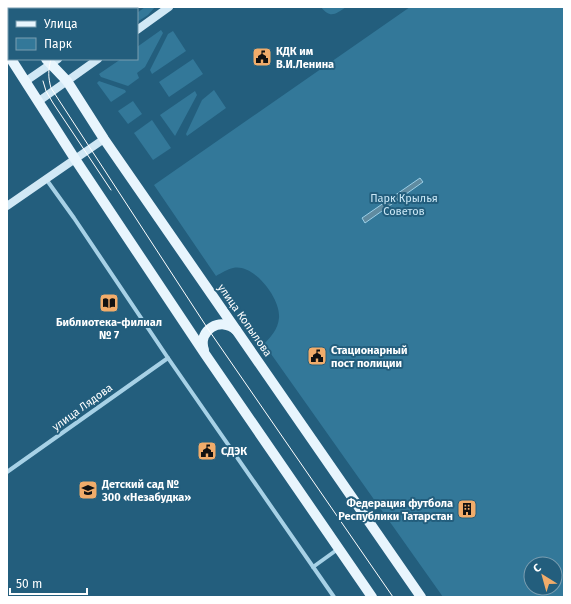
<svg xmlns="http://www.w3.org/2000/svg" width="571" height="604" font-family="'Fira Sans',sans-serif">
	<style>
		.green { fill: #337899; fill-rule: evenodd }
		.water { fill: #608ba0; stroke: #9bcfe7 }
		.lines { fill: none; stroke-linecap: round; stroke-linejoin: round }
		.street { stroke: #a7d1e6; stroke-width: 4 }
		.secondary { stroke: #d1e8f5; stroke-width: 8 }
		.primary { stroke: #e8f5fd; stroke-width: 10 }
		.tram { stroke: #fff; stroke-width: 1 }
		.labels { text-anchor: middle; stroke-width: 4; stroke-linejoin: round; paint-order: stroke }
		.poi-label { font-size: 11px; font-weight: bold; fill: #fff; stroke: #235e7d; text-anchor: start }
		.park-label { font-size: 11px; fill: #cae7f5; stroke: #235e7d }
		.street-label { font-size: 11px; fill: #fff; stroke: #235e7d }
	</style>
	<rect width="100%" height="100%" fill="#235e7d"/>
	<g class="green">
		<polygon points="145,7 155,7 148,15 137,22 137,13"/>
		<path d="M321 7H346C336 14 330 19 321 7Z"/>
		<path d="M410 7H564V597H443L264 344C271 337 278 329 279 318 281 299 254 263 233 268 228 269 221 273 216 276L154 185ZM531 564H555V588H531Z"/>
		<polygon points="161,30 163,33 145,67 137,73 139,78 128,86 101,77 99,74 121,59 137,59 137,47"/>
		<polygon points="173,31 186,51 152,74 150,70 168,34"/>
		<polygon points="193,59 203,74 169,97 159,82"/>
		<polygon points="99,81 125,90 126,92 111,102 97,83"/>
		<polygon points="214,90 226,108 187,136 186,134 202,100"/>
		<polygon points="195,91 197,95 175,136 160,115"/>
		<polygon points="133,101 142,114 128,124 118,111"/>
		<polygon points="152,120 171,148 153,160 134,133"/>
	</g>
	<polygon class="water" points="420,178 423,182 365,223 362,218"/>
	<g class="lines">
		<g class="street">
			<polyline points="46,179 74,218 168,358 334,597"/>
			<polyline points="7,472 168,358"/>
			<polyline points="313,567 338,549"/>
		</g>
		<g class="secondary">
			<polyline points="130,9 133,7"/>
			<polyline points="137,30 169,7"/>
			<polyline points="26,81 58,59"/>
			<polyline points="39,101 98,59"/>
			<polyline points="7,206 104,139"/>
		</g>
		<g class="primary">
			<polyline points="9,7 11,9"/>
			<polyline points="11,59 75,159 205,354 372,597"/>
			<polyline points="46,59 67,81 104,139 421,597"/>
			<path d="M204 350C197 330 221 316 236 330"/>
		</g>
		<g class="tram">
			<polyline points="90,9 93,7"/>
			<path d="M51 59C48 70 48 77 51 88L208 329 393 597"/>
			<polyline points="43,81 46,91 53,103 111,190"/>
		</g>
	</g>
	<defs>
		<g id="civic-square" transform="scale(1)"><rect x="-9" y="-9" width="18" height="18" rx="4" fill="#f1ac6a" stroke="#235e7d"/><path d="M-.6-6.5H3V-4.5H.6V-3L4-1V1h2V6H-6V1h2V-1L-.6-3ZM-1.2 2.5V6h2.4V2.5Z" fill="#111"/></g>
		<g id="library-square" transform="scale(1)"><rect x="-9" y="-9" width="18" height="18" rx="4" fill="#f1ac6a" stroke="#235e7d"/><path d="M-6-4Q-3-5.5-.7-3.5V5Q-3 3-6 4ZM6-4Q3-5.5 .7-3.5V5Q3 3 6 4Z" fill="#111"/></g>
		<g id="school-square" transform="scale(1)"><rect x="-9" y="-9" width="18" height="18" rx="4" fill="#f1ac6a" stroke="#235e7d"/><path d="M0-5L7-2L0 1L-7-2ZM-4 1L0 2.5L4 1V4Q0 6-4 4Z" fill="#111"/></g>
		<g id="building-square" transform="scale(1)"><rect x="-9" y="-9" width="18" height="18" rx="4" fill="#f1ac6a" stroke="#235e7d"/><path d="M-4-6H4V6H1V3H-1V6H-4ZM-2.5-4.3h1.7v1.8h-1.7ZM.8-4.3h1.7v1.8H.8ZM-2.5-1h1.7V.8h-1.7ZM.8-1h1.7V.8H.8Z" fill="#111"/></g>
	</defs>
	<g fill-rule="evenodd">
		<use href="#civic-square" x="262" y="57"/>
		<use href="#library-square" x="109" y="303"/>
		<use href="#civic-square" x="317" y="356"/>
		<use href="#civic-square" x="207" y="451"/>
		<use href="#school-square" x="88" y="490"/>
		<use href="#building-square" x="467" y="509"/>
	</g>
	<g class="labels">
		<g class="poi-label">
			<text x="276" y="55">КДК им<tspan x="276" dy="13">В.И.Ленина</tspan></text>
			<text x="109" y="326" text-anchor="middle">Библиотека-филиал<tspan x="109" dy="13">№ 7</tspan></text>
			<text x="331" y="354">Стационарный<tspan x="331" dy="13">пост полиции</tspan></text>
			<text x="221" y="455">СДЭК</text>
			<text x="102" y="488">Детский сад №<tspan x="102" dy="13">300 «Незабудка»</tspan></text>
			<text x="453" y="507" text-anchor="end">Федерация футбола<tspan x="453" dy="13">Республики Татарстан</tspan></text>
		</g>
		<g class="park-label">
			<text x="404" y="202">Парк Крылья<tspan x="404" dy="13">Советов</tspan></text>
		</g>
		<g class="street-label">
			<text transform="translate(245 320) rotate(55)" y="4">улица Копылова</text>
			<text transform="translate(82 407) rotate(-36)" y="4">улица Лядова</text>
		</g>
	</g>
	<rect width="571" height="604" fill="none" stroke="#ffffff" stroke-width="16"/>
	<rect x="8" y="8" width="130" height="52" fill="#235e7d" stroke="#7b9eb1"/>
	<rect x="16" y="21" width="20" height="6" fill="#e8f5fd" stroke="#7b9eb1"/>
	<text x="44" y="28" font-size="12" fill="#ffffff">Улица</text>
	<rect x="16" y="38" width="20" height="12" fill="#337899" stroke="#7b9eb1"/>
	<text x="44" y="48" font-size="12" fill="#ffffff">Парк</text>
	<g transform="translate(543 576) rotate(323)"><circle r="19" fill="#235e7d" stroke="#7b9eb1"/>
	<path d="M0-3L7 15L0 10L-7 15Z" fill="#f1ac6a"/>
	<text y="-6" font-size="11" font-weight="bold" text-anchor="middle" fill="#ffffff">С</text>
	</g>
	<path d="M10 588v6h77v-6" fill="none" stroke="#ffffff" stroke-width="2"/>
	<text x="16" y="588" font-size="12" fill="#ffffff" stroke="#235e7d" stroke-width="3" paint-order="stroke">50 m</text>
</svg>
